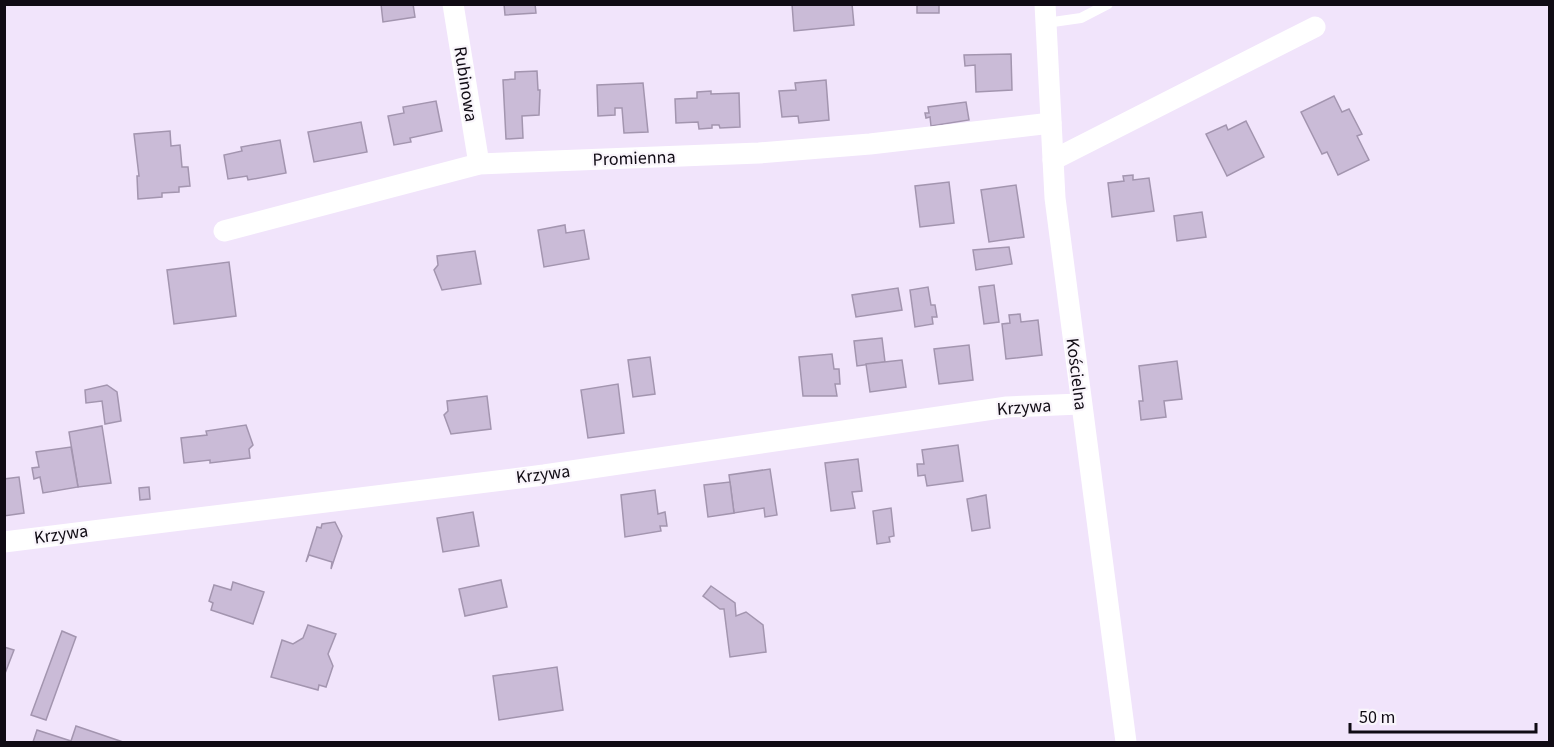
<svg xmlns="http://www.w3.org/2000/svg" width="1554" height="747" font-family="'Source Sans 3',sans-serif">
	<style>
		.building { fill: #cabbd7; stroke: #a395af; stroke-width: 1.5 }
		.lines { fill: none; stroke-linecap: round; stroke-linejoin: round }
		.service { stroke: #fff; stroke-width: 10 }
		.minor { stroke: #fff; stroke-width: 21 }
		.labels { text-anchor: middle; stroke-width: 4.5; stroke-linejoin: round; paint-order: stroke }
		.street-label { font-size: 18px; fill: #100b14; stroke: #f9f5fb }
	</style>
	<rect width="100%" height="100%" fill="#f1e4fb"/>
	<g class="building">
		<polygon points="381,4 413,4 415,17 383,22"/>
		<polygon points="504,4 535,4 536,13 505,15"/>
		<polygon points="792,4 852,4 854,25 794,31"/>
		<rect x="917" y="4" width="22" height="9"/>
		<polygon points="1011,54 1012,90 976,92 975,65 965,66 964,55"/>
		<polygon points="537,71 538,90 540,90 539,115 522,116 523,138 506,139 503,80 515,79 515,72"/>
		<polygon points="826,80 829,120 799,123 798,116 782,117 779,91 796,90 795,83"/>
		<polygon points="643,83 648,132 624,133 622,108 615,108 615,115 598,116 597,85"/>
		<polygon points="711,91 711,94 739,93 740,127 720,128 719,125 712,125 712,128 699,129 698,122 676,123 675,99 697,98 697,92"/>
		<polygon points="1334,96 1342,112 1349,109 1362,134 1357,136 1369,160 1338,175 1327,152 1322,154 1301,112"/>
		<polygon points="436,101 442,131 410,138 411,142 394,145 388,116 404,113 403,107"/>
		<polygon points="966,102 969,120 931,126 930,117 926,118 925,113 929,113 928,107"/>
		<polygon points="1246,121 1264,157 1227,176 1206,134 1226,125 1228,130"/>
		<polygon points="361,122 367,152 314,162 308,132"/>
		<polygon points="170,131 171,146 180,145 182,167 188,167 190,186 179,187 179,192 162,193 162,197 138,199 137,176 139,176 134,134"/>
		<polygon points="280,140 286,173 248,180 247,176 228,179 224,155 242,151 241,147"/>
		<polygon points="1133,175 1133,180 1149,178 1154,211 1112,217 1108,183 1124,181 1123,176"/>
		<polygon points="949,182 954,223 920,227 915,186"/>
		<polygon points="1016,185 1024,237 989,242 981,190"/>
		<polygon points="1202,212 1206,237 1177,241 1174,216"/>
		<polygon points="565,225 566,233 584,230 589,259 544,267 538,230"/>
		<polygon points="1009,247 1012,264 976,270 973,250"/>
		<polygon points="475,251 481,284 442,290 434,270 438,265 437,256"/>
		<polygon points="229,262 236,316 174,324 167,270"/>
		<polygon points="994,285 999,322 984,324 979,287"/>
		<polygon points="928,287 931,305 935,305 937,317 932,317 933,324 915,327 910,290"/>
		<polygon points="898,288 902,310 856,317 852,295"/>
		<polygon points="1020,314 1021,322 1038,320 1042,355 1006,359 1002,324 1010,323 1009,315"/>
		<polygon points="882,338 885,362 857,366 854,341"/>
		<polygon points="969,345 973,380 939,384 934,349"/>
		<polygon points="832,354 834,369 839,369 840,384 835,384 837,396 803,396 799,357"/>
		<polygon points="650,357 655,394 633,397 628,360"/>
		<polygon points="902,360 906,387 870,392 866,364"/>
		<polygon points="1177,361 1182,399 1164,401 1166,417 1141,420 1139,401 1143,401 1139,366"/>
		<polygon points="618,384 624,433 588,438 581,390"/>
		<polygon points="107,385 117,392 121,421 105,424 102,401 86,403 85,390"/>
		<polygon points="487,396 491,429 451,434 444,415 448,411 447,401"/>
		<polygon points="246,425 253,445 249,449 250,458 210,463 210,460 184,463 181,438 207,435 206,431"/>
		<polygon points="102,426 111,483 78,487 69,432"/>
		<polygon points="958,445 963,481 927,486 925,475 918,476 917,464 924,464 922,450"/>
		<polygon points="71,447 78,487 43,493 40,477 34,479 32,468 39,467 36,452"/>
		<polygon points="858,459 862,491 852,492 855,508 831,511 825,463"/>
		<polygon points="770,469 777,515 765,517 764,508 734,513 729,475"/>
		<polygon points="19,477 24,513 4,516 4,479"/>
		<polygon points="730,482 734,513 708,517 704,485"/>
		<polygon points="149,487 150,499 140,500 139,488"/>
		<polygon points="655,490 658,514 665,512 667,526 660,526 661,531 625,537 621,495"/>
		<polygon points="986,495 990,528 972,531 967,499"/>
		<polygon points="891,508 894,536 889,537 890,542 877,544 873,511"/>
		<polygon points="473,512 479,546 443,552 437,518"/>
		<polygon points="335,522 342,536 331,569 332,562 309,555 306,562 317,527 321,528 322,524"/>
		<polygon points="501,580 507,607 465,616 459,589"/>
		<polygon points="233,582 264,592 253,624 211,610 213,603 209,601 214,585 231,590"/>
		<polygon points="711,586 735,603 736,616 746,612 763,625 766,652 730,657 724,609 720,609 703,596"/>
		<polygon points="308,625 336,634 328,654 333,666 326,687 319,685 318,690 271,677 282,640 293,644 303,638"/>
		<polygon points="62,631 76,637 46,720 31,715"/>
		<polygon points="4,647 14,650 4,676"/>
		<polygon points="557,667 563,710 499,720 493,676"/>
		<polygon points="76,726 123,742 33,742 37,730 71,741"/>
	</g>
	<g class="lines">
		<polyline class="service" points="1046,23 1081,18 1108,4"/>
		<g class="minor">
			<polyline points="453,4 479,164"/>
			<polyline points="1045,4 1055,198 1126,742"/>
			<polyline points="1053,160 1315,27"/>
			<polyline points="224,231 479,164 759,153 870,144 1051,123"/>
			<polyline points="4,542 544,475 1007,407 1080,404"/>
		</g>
	</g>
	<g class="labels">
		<g class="street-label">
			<text transform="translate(466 84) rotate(81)" y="6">Rubinowa</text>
			<text transform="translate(634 158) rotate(-2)" y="6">Promienna</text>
			<text transform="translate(1077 374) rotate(83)" y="6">Kościelna</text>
			<text transform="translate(1024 407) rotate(-4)" y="6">Krzywa</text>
			<text transform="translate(543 474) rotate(-7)" y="6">Krzywa</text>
			<text transform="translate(61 534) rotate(-8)" y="6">Krzywa</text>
		</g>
	</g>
	<rect width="1554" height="747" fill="none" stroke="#100b14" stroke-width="12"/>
	<path d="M1350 723v9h186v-9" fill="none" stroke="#100b14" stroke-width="3"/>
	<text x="1359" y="723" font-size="18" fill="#100b14" stroke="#f9f5fb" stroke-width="4.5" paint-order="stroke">50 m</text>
</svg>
